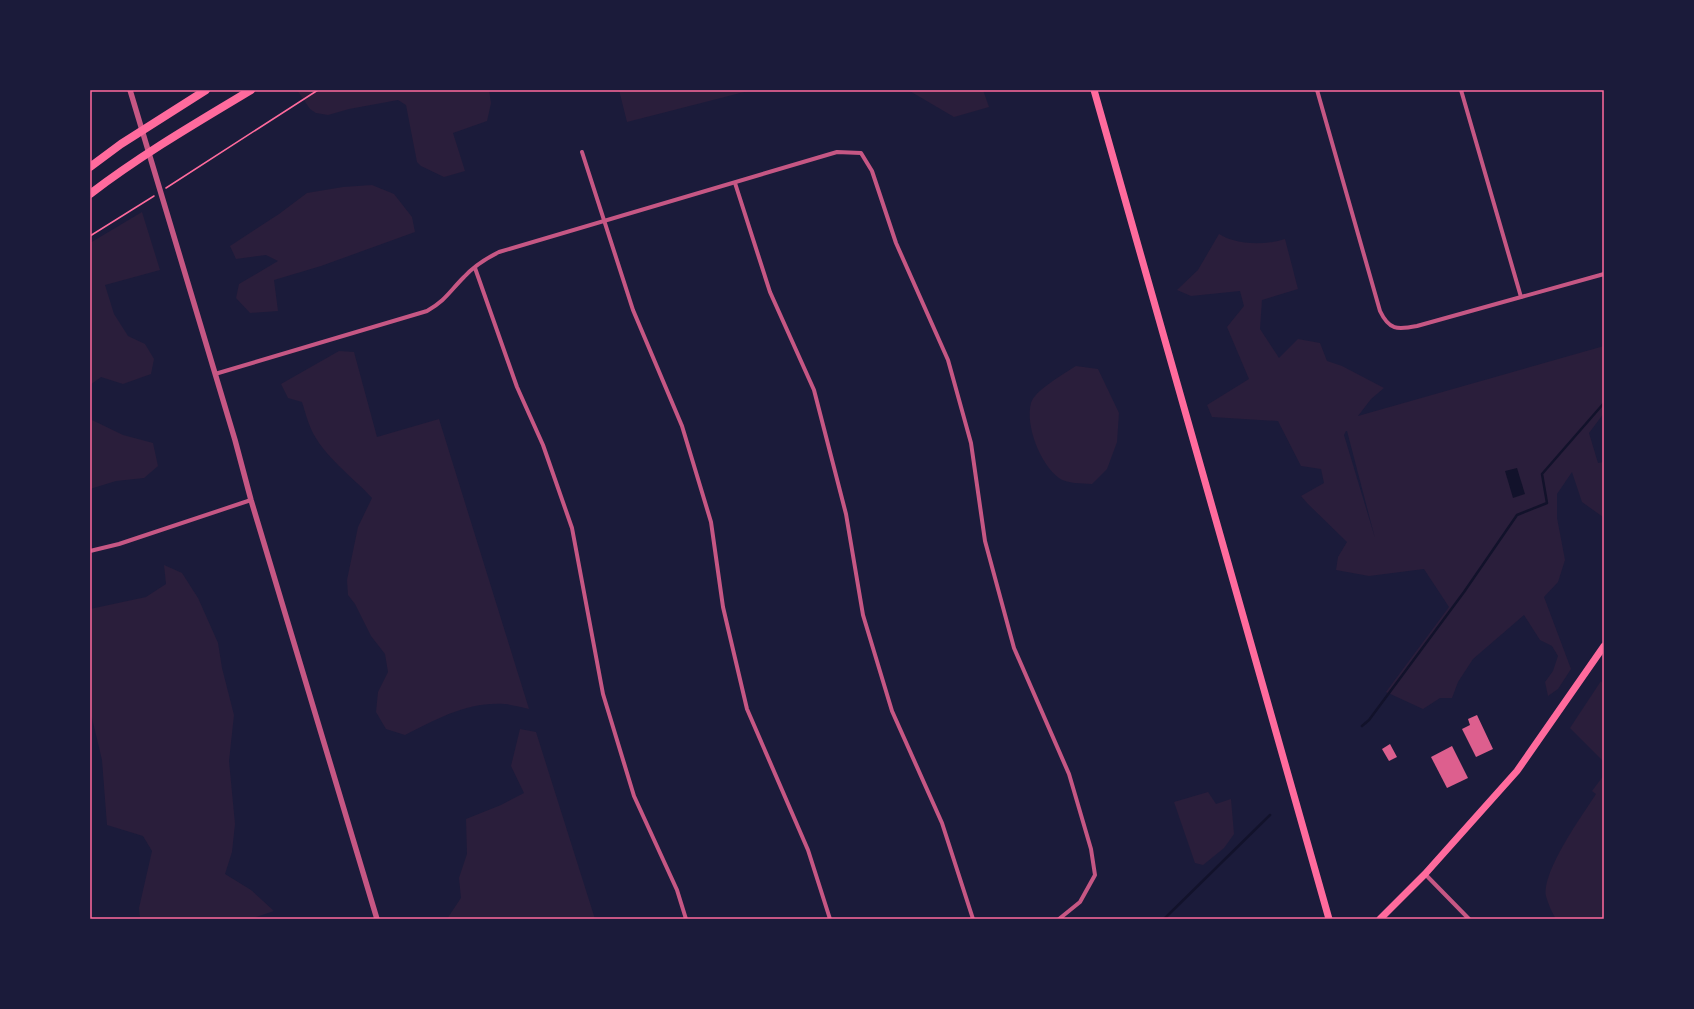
<svg xmlns="http://www.w3.org/2000/svg" width="1694" height="1009" font-family="'Asap Condensed',sans-serif">
	<style>
		.green { fill: #2a1e3b; fill-rule: evenodd }
		.water { fill: #12122b }
		.lines { fill: none; stroke-linecap: round; stroke-linejoin: round }
		.stream { stroke: #12122b; stroke-width: 2.5 }
		.building { fill: #dd5f8e }
		.path { stroke: #ff6b9d; stroke-width: 1.5 }
		.minor { stroke: #c65784; stroke-width: 4 }
		.tertiary { stroke: #c65784; stroke-width: 5.5 }
		.primary { stroke: #ff6b9d; stroke-width: 7 }
		.motorway { stroke: #ff6b9d; stroke-width: 8 }
		.neatline { fill: none; stroke: #ff6b9d; stroke-width: 1.5 }
	</style>
	<rect width="100%" height="100%" fill="#1b1b3a"/>
	<g class="green">
		<polygon points="297,90 489,90 491,103 487,121 453,133 465,171 444,177 421,166 417,162 406,105 398,100 349,109 328,115 316,113 310,109"/>
		<polygon points="619,90 752,90 627,122"/>
		<polygon points="908,90 983,90 989,107 954,117"/>
		<polygon points="372,185 394,194 412,217 415,232 321,266 274,280 278,311 250,313 236,298 239,284 278,261 266,255 236,259 230,246 279,214 307,193 343,187"/>
		<polygon points="142,212 160,270 105,285 114,314 128,336 145,344 154,359 151,374 123,384 101,377 90,385 90,243"/>
		<path d="M1219 234C1223 236 1228 239 1233 240 1249 245 1270 244 1285 239L1298 289 1262 300 1260 329 1279 358 1298 339 1320 343 1327 361 1342 366 1384 388 1371 399 1358 416 1604 346V413L1589 433 1598 463 1604 462V523L1603 517 1582 502 1572 472 1557 494V518L1565 560 1558 582 1544 597 1571 669 1558 689 1548 696 1545 682 1553 671 1558 656 1552 646 1540 640 1524 615 1473 659 1458 682 1452 698H1440L1423 709 1386 692 1449 607 1424 569 1369 576 1336 570 1338 557 1347 542 1308 504 1301 496 1324 483 1321 469 1301 466 1278 421 1212 417 1207 405 1249 379 1227 327 1244 306 1240 291 1191 296 1177 290 1198 270ZM1346 431H1347L1375 538 1344 435Z"/>
		<path d="M339 351 354 352 377 437 439 419 529 709C521 707 513 705 505 704 469 701 436 719 405 735L386 729 376 712 378 692 388 672 385 654 371 636 355 604 348 595 347 580 358 527 372 498C352 476 324 457 311 429 307 420 305 411 302 402L288 398 281 384Z"/>
		<path d="M1076 366 1098 369 1119 413 1117 442 1107 469 1092 484C1082 483 1067 484 1059 478 1040 464 1025 425 1031 403 1035 390 1064 374 1076 366Z"/>
		<polygon points="90,407 92,420 123,435 153,443 158,466 144,478 116,481 90,489"/>
		<polygon points="164,565 182,573 198,598 218,643 222,668 234,715 229,761 235,824 232,852 225,874 251,890 274,911 250,919 140,919 139,908 152,851 143,836 107,825 102,760 92,718 90,714 90,609 146,597 166,584"/>
		<polygon points="1601,681 1604,685 1604,762 1570,728"/>
		<polygon points="520,729 536,732 595,919 447,919 461,898 459,878 467,854 466,819 501,805 524,793 511,766"/>
		<path d="M1604 775V919H1556C1552 913 1548 903 1546 896 1542 871 1582 816 1596 794L1592 791Z"/>
		<polygon points="1208,792 1216,804 1231,799 1234,834 1224,848 1203,865 1195,863 1174,802"/>
	</g>
	<polygon class="water" points="1517,468 1525,494 1513,498 1505,471"/>
	<g class="lines">
		<g class="stream">
			<polyline points="1362,726 1369,720 1464,592 1517,515 1547,503 1542,474 1604,403"/>
			<polyline points="1164,919 1270,815"/>
		</g>
	</g>
	<g class="building">
		<polygon points="1477,715 1493,749 1476,757 1462,729 1470,725 1468,719"/>
		<polygon points="1390,744 1397,757 1389,761 1382,749"/>
		<polygon points="1452,746 1468,778 1447,788 1431,757"/>
	</g>
	<g class="lines">
		<g class="path">
			<polyline points="166,188 318,90"/>
			<polyline points="90,236 154,196"/>
		</g>
		<g class="minor">
			<path d="M1317 90 1380 311C1389 330 1397 330 1417 326L1604 274"/>
			<polyline points="1461,90 1521,297"/>
			<polyline points="582,152 633,310 682,426 711,522 723,607 747,709 808,850 830,919"/>
			<polyline points="735,183 770,292 814,390 846,514 863,615 892,711 942,823 973,919"/>
			<polyline points="475,268 517,387 543,445 572,528 603,694 634,796 677,890 686,919"/>
			<path d="M215 374 427 311C446 300 449 292 464 277 473 267 487 258 499 252L837 152 861 153 872 171 896 243 948 360 971 443 985 541 1014 648 1069 774 1091 849 1095 875 1080 902 1059 919"/>
			<polyline points="90,551 119,544 251,500"/>
			<polyline points="1425,874 1469,919"/>
		</g>
		<polyline class="tertiary" points="130,90 235,440 251,500 377,919"/>
		<g class="primary">
			<polyline points="1094,90 1329,919"/>
			<polyline points="1380,919 1425,874 1517,771 1604,646"/>
		</g>
		<g class="motorway">
			<polyline points="90,167 121,144 206,90"/>
			<path d="M90 194C141 155 196 123 251 90"/>
		</g>
	</g>
	<rect width="1694" height="1009" fill="none" stroke="#1b1b3a" stroke-width="182"/>
	<rect x="91" y="91" width="1512" height="827" class="neatline"/>
</svg>
